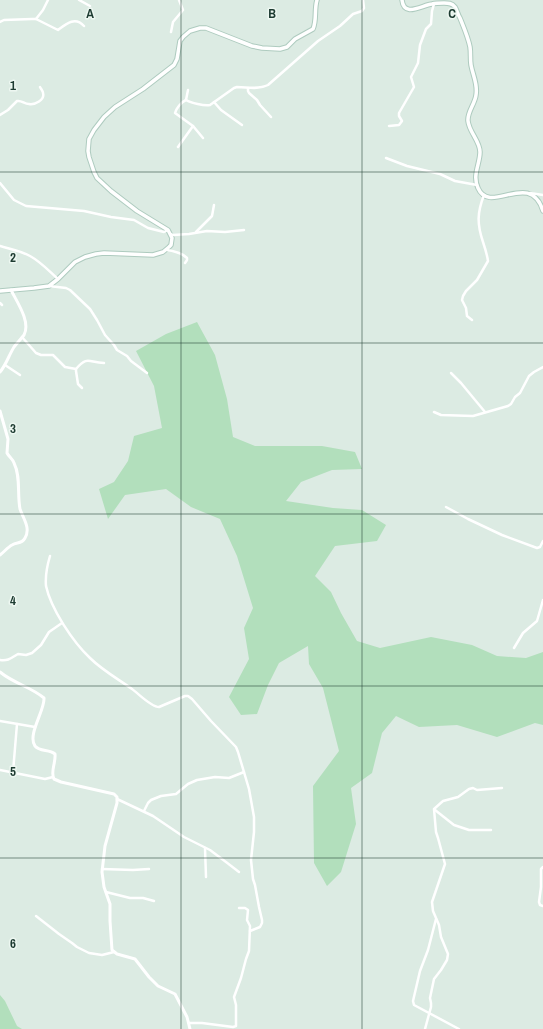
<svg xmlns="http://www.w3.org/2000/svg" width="543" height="1029" font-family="'Archivo Narrow',sans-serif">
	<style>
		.green { fill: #b2dfbc }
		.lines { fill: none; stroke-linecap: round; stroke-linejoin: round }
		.secondary-casing { stroke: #aecbbf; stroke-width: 5.5 }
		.minor { stroke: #fff; stroke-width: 2.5 }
		.tertiary { stroke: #fff; stroke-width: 3 }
		.secondary { stroke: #fff; stroke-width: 3.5 }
		.grid { fill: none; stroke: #1d3b31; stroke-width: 1; stroke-opacity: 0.55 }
		.grid-label { font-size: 13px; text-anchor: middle; font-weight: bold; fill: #1d3b31; stroke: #edf7f1; stroke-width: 3; stroke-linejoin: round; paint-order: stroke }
	</style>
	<rect width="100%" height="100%" fill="#dcebe3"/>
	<g class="green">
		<polygon points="197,322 215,355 227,399 233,437 255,446 322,446 355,452 362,469 332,470 301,482 286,501 333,508 362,510 386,525 377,541 335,546 315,576 331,592 341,613 357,641 380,648 431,637 472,645 497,656 526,658 543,652 543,725 535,723 497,737 457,725 419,727 396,716 382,733 372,773 351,788 356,824 341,872 327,886 314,863 313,786 339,751 323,688 309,664 308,646 279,663 268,685 257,714 241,715 229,697 249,659 244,628 253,608 237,556 220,519 191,507 166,489 125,495 108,519 99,489 114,482 128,461 134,436 162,428 154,386 136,351 166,334"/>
		<polygon points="0,995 5,1001 17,1026 22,1029 0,1029"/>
	</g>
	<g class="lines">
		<g class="secondary-casing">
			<g id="secondary">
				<path d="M402 0C404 18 422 5 432 4 436 3 440 3 444 3 448 3 452 3 455 7 457 10 458 15 460 18 464 28 468 37 470 47 471 53 470 59 471 65 473 76 478 84 476 95 475 104 467 112 468 121 469 132 480 141 480 152 480 164 472 175 478 188 490 216 530 169 543 211"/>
				<path d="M0 291 34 288 49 286 58 279 75 262 85 257 96 254 104 253 153 255 163 252 169 247 171 245 172 238 168 230 137 211 111 191 97 178 94 172 89 157 88 151 89 139 94 130 104 117 115 107 143 89 174 65 177 59 180 41 183 37 190 31 200 28H206L252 46 262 48 280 49 287 47 295 39 313 29C317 20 314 10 317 0"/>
			</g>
		</g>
		<g class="minor">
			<polyline points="79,0 90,6"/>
			<polyline points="36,19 43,10 48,0"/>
			<path d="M0 22 4 20 32 19H36L58 30C66 24 75 16 84 26"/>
			<polyline points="171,32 173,22 183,10 179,0"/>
			<polyline points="248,88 248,91 249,93 257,100 260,105 271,117"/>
			<polyline points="186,100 188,90"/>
			<polyline points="214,102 221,110 242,125"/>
			<path d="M0 115 8 110 17 101C22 100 24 104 29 104 35 105 45 100 43 93 43 91 41 89 40 87"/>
			<polyline points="389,126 399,125 402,121 399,116 399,113 414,87 411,77 418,63 420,45 426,29 431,24 432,11 434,4"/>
			<path d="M203 138 193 126 175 113C176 109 181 102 186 100 191 103 204 106 210 105L234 88 237 87C247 87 258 90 268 85L318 41 340 26 353 14 362 11 364 8 363 0"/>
			<polyline points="178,147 193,126"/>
			<polyline points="386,158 407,166 440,174 455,181 477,185"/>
			<polyline points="0,183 14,200 26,206 84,211 111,217 134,220 148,228 164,232 168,230"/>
			<polyline points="530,193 543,195"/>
			<polyline points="196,232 212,216 214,205"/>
			<polyline points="171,234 173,235 189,234 207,231 225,232 244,230"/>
			<path d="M0 246C10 249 21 251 30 256 41 262 49 271 58 279"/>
			<path d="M167 250C174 251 182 253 187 258V260L185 263"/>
			<polyline points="49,286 66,288 70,290 90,309 97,320 105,335 114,345 117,350 127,356 131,361 147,373"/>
			<polyline points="0,303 2,305"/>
			<path d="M472 320 467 316 466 308 462 300 463 296 466 291 477 280 488 261C487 254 485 248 483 242 477 224 477 213 484 195"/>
			<polyline points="22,337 36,353 41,355 53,355 65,367 76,369"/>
			<polyline points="5,365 20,375"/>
			<polyline points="451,373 461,383 485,412"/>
			<path d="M82 388 78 384 76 371V369C88 355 89 363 104 363"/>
			<polyline points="434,412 441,415 473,416 508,406 511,404 515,397 520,393 529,376 534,372 543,367"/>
			<polyline points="446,507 468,519 502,535 537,548 540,547 543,541"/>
			<path d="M50 556C47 566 45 575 46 586 51 609 73 642 90 658 102 670 118 679 132 689 139 694 151 707 159 707L185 696H188L192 699 211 721 236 747 238 752 249 789 254 817V832L251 860 253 879 255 885 259 907 262 920V923L260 927 250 931"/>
			<polyline points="514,648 523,633 537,621 543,600"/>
			<path d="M0 660C9 661 11 658 18 654L26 655 32 653 41 645 49 632 62 623"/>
			<polyline points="0,721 35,727"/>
			<polyline points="0,770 45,779 53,777"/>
			<polyline points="13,772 17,724"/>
			<polyline points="117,799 153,816 184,837 210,850 226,862 239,872"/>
			<polyline points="435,810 454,825 469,830 491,830"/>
			<polyline points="144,811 148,803 151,800 161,796 176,794 188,784 197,780 215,777 229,778 244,772"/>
			<polyline points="205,848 206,877"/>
			<polyline points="543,867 541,869 541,887 539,902 540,905 543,906"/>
			<polyline points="102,869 133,870 149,869"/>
			<polyline points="106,892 130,898 143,898 154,901"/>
			<polyline points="36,916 59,934 72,943 77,947 89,953 102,955 114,952"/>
			<polyline points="436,919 428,950 420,971 413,1001 414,1005 459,1029"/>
			<polyline points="189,1023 202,1023 233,1027 236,1026 236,1005 234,997 241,978 246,959 249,951 250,926 247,920 248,910 245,908 239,908"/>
			<polyline points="425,1029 431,1007 431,1003 430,998 434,979 441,970 447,960 448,954 441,937 439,925 433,911 432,902 445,864 438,838 436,832 434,809 443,801 458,797 469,789 473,788 477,790 502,788"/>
		</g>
		<g class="tertiary">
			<path d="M0 372C6 365 9 355 14 347 17 343 21 339 24 335 31 322 17 302 11 290"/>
			<path d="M0 411 8 439 7 453C9 457 13 459 14 463 21 477 17 494 20 509 23 518 31 528 25 538 22 544 17 542 12 545 8 547 4 552 0 555"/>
			<path d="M0 672C13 683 31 687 44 698 45 710 27 735 35 746 40 752 49 749 55 754 56 763 50 772 54 779L61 782 114 794 117 797V803L105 846 102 872 104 887 110 904V921L112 950 117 954 135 959 149 977 158 986 175 994 187 1017 190 1029"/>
		</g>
		<use href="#secondary" class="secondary"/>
	</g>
	<path class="grid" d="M181 0V1029M362 0V1029M0 172H543M0 343H543M0 514H543M0 686H543M0 858H543"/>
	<g class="grid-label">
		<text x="90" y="18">A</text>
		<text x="272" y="18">B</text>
		<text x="452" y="18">C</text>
		<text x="13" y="90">1</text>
		<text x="13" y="262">2</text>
		<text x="13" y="433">3</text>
		<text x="13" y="605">4</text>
		<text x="13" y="776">5</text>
		<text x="13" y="948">6</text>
	</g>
</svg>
